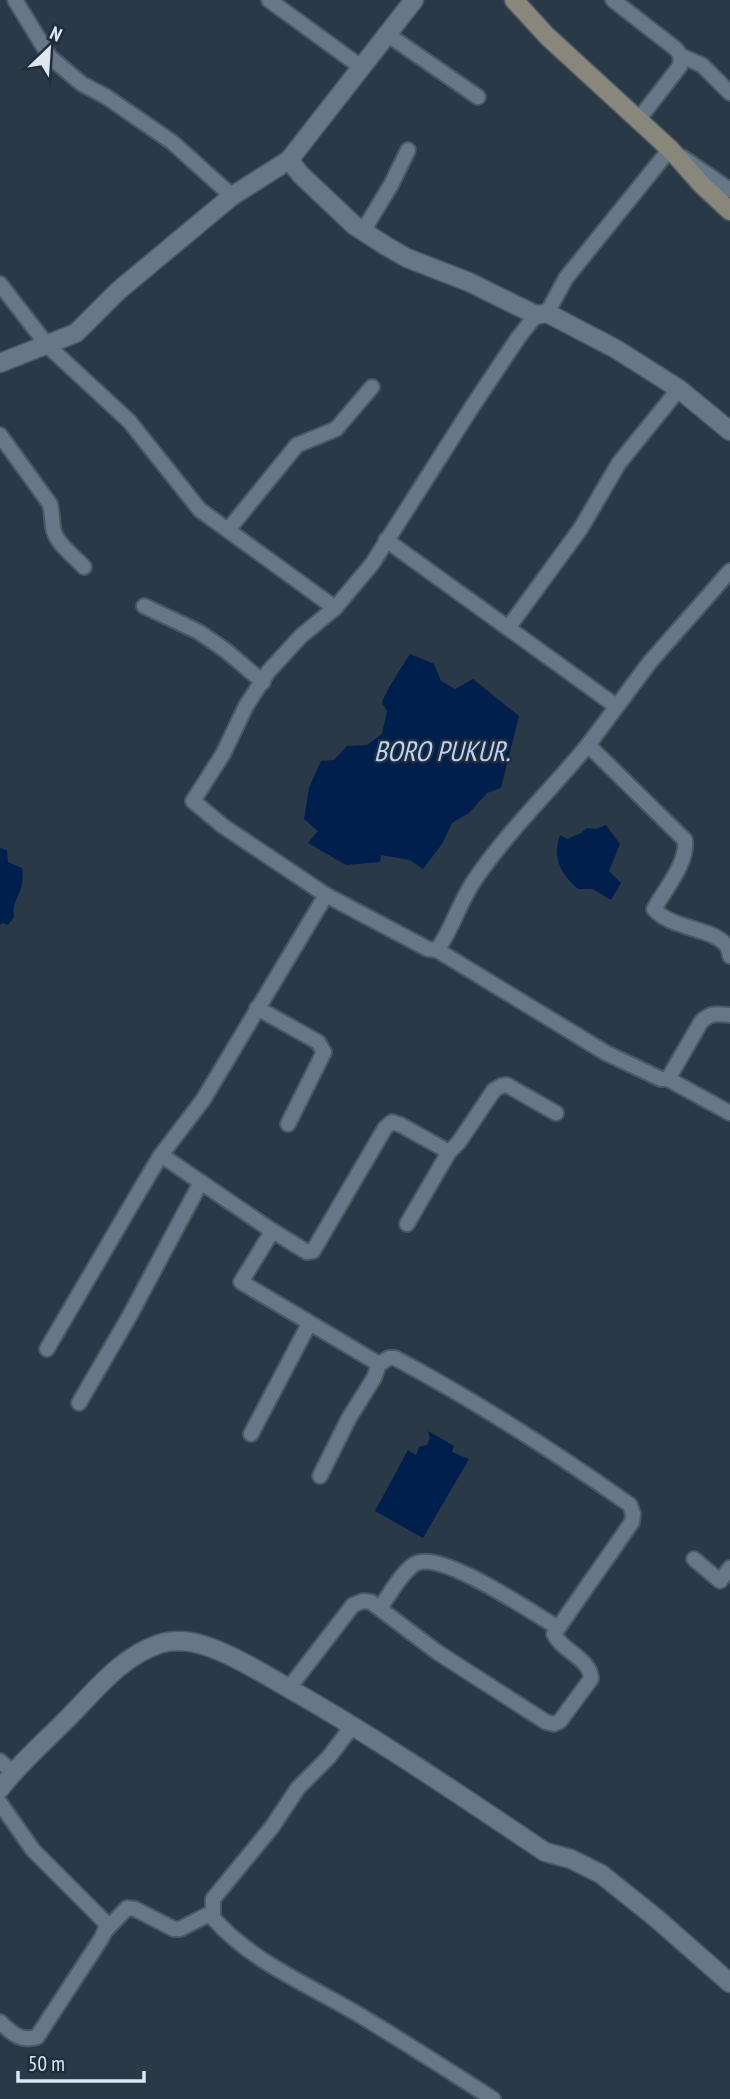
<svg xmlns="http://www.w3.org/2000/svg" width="730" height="2099" font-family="'PT Sans Narrow',sans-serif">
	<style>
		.water { fill: #001f4c }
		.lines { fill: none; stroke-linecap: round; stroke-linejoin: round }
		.minor-casing { stroke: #4b5864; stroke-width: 18 }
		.tertiary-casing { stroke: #4b5864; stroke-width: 21 }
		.secondary-casing { stroke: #4b5864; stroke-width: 21 }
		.minor { stroke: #677787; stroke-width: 14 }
		.tertiary { stroke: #677787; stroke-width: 18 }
		.secondary { stroke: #89877b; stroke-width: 18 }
		.labels { text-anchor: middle; stroke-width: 5; stroke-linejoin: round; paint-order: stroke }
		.water-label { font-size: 28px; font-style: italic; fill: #b8d3f7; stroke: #202e3c }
	</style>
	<rect width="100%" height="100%" fill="#2a3947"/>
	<g class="water">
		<path d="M410 654 434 664 441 681 455 689 473 679 519 716 501 788 487 793 469 813 452 823 442 844 423 869 410 860 381 855 380 862 346 865 308 843 318 831 304 819 309 788 321 761 334 760 347 746 367 745 382 734 387 711 382 703C385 692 403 665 410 654Z"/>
		<path d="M606 825 620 844 609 871 621 883 611 900 593 889H578C561 874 552 858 560 835L567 839 581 833 587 828 596 829Z"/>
		<path d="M0 848 7 850 8 862 22 868C26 893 11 898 14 917L8 925 3 923 0 925Z"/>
		<polygon points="428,1431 454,1446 452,1452 469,1459 423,1538 375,1511 408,1450 416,1455 419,1447 427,1445 430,1438"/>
	</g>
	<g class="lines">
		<g class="minor-casing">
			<g id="minor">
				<polyline points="15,0 50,57 82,84 105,96 172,142 232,196"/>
				<polyline points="269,0 361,67"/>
				<polyline points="613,0 676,49 681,56 680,66 638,120"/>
				<polyline points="387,34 478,97"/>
				<polyline points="681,56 702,65 730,93"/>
				<polyline points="682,157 730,190"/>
				<polyline points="363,231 391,185 408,150"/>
				<polyline points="0,284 48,346 129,421 200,510 335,608 372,564 472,407 518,338 536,315"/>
				<polyline points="547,313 566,278 670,149"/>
				<path d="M0 435 50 504C52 513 52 519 53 527 55 543 74 556 84 567"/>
				<polyline points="228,530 297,445 336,429 372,387"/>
				<polyline points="386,540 508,628"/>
				<path d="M730 571 650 662 588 745 685 840C688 863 665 889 654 909 671 929 713 928 726 945 729 948 729 952 730 956"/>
				<polyline points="144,606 199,632 225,650 263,682"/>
				<path d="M335 608 301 636 268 672 246 706 223 754 193 801 223 826 326 895 428 949 437 950C453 928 460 900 476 878 509 830 551 790 588 745"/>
				<polyline points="616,706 508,628 581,528 619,463 679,389"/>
				<path d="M437 950 606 1053 661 1079H668L701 1022C711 1012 717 1014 730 1015"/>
				<polyline points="257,1008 318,1042 324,1052 288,1124"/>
				<polyline points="668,1079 730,1113"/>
				<path d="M161 1155 268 1228 270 1235 241 1282 379 1364 389 1358H395C476 1401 555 1452 630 1505L633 1514 632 1522 554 1634C562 1651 591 1659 591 1679L560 1721 554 1724 546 1722 437 1652 371 1602 363 1601 353 1605 289 1688"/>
				<polyline points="407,1224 449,1152"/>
				<polyline points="268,1228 307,1252 313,1251 385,1128 392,1122 401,1125 449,1152 459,1142 494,1090 501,1086 507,1085 556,1113"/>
				<polyline points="47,1349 140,1190 161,1155 203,1100 326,895"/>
				<polyline points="79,1403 129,1317 201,1182"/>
				<polyline points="251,1434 309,1324"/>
				<polyline points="320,1476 349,1418 374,1378 379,1364"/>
				<polyline points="694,1559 720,1581 730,1568"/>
				<path d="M380 1608C388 1597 404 1568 417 1563 444 1552 531 1612 557 1627"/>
				<path d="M353 1725 329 1757 298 1788 272 1827 213 1899V1918C252 1962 307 1984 356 2013 403 2041 448 2070 493 2099"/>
				<polyline points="0,1761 13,1772"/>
				<path d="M0 1803 33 1850 106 1923 105 1931 101 1939 37 2037C20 2042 12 2033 0 2022"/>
				<polyline points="105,1931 127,1908 135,1909 174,1929 180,1929 213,1912"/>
			</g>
		</g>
		<g class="tertiary-casing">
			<g id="tertiary">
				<polyline points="289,160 301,175 355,226 386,246 407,258 469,282 536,315 547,313 616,349 679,389 730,431"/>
				<polyline points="0,363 76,333 118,291 232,196 289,160 414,0"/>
				<path d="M0 1789C18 1765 41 1745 62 1724 92 1695 118 1658 159 1644 175 1639 191 1641 206 1646 234 1655 269 1677 295 1692 381 1741 463 1797 545 1852L571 1859 601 1874 656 1918 730 1983"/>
			</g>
		</g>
		<g class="secondary-casing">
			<polyline id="secondary" points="514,0 547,36 670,149 702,185 730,211"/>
		</g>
		<use href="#minor" class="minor"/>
		<use href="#tertiary" class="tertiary"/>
		<use href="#secondary" class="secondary"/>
	</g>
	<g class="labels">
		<g class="water-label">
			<text x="442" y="761">BORO PUKUR.</text>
		</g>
	</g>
	<g transform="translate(49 49) rotate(25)" stroke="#202e3c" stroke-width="5" paint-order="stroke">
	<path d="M0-5L12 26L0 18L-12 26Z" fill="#dee7f0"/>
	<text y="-10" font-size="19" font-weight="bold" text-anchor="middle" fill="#dee7f0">N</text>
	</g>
	<path d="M18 2071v10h126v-10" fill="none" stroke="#dee7f0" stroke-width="3.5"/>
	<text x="28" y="2071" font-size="21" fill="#dee7f0" stroke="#202e3c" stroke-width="5" paint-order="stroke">50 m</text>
</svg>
